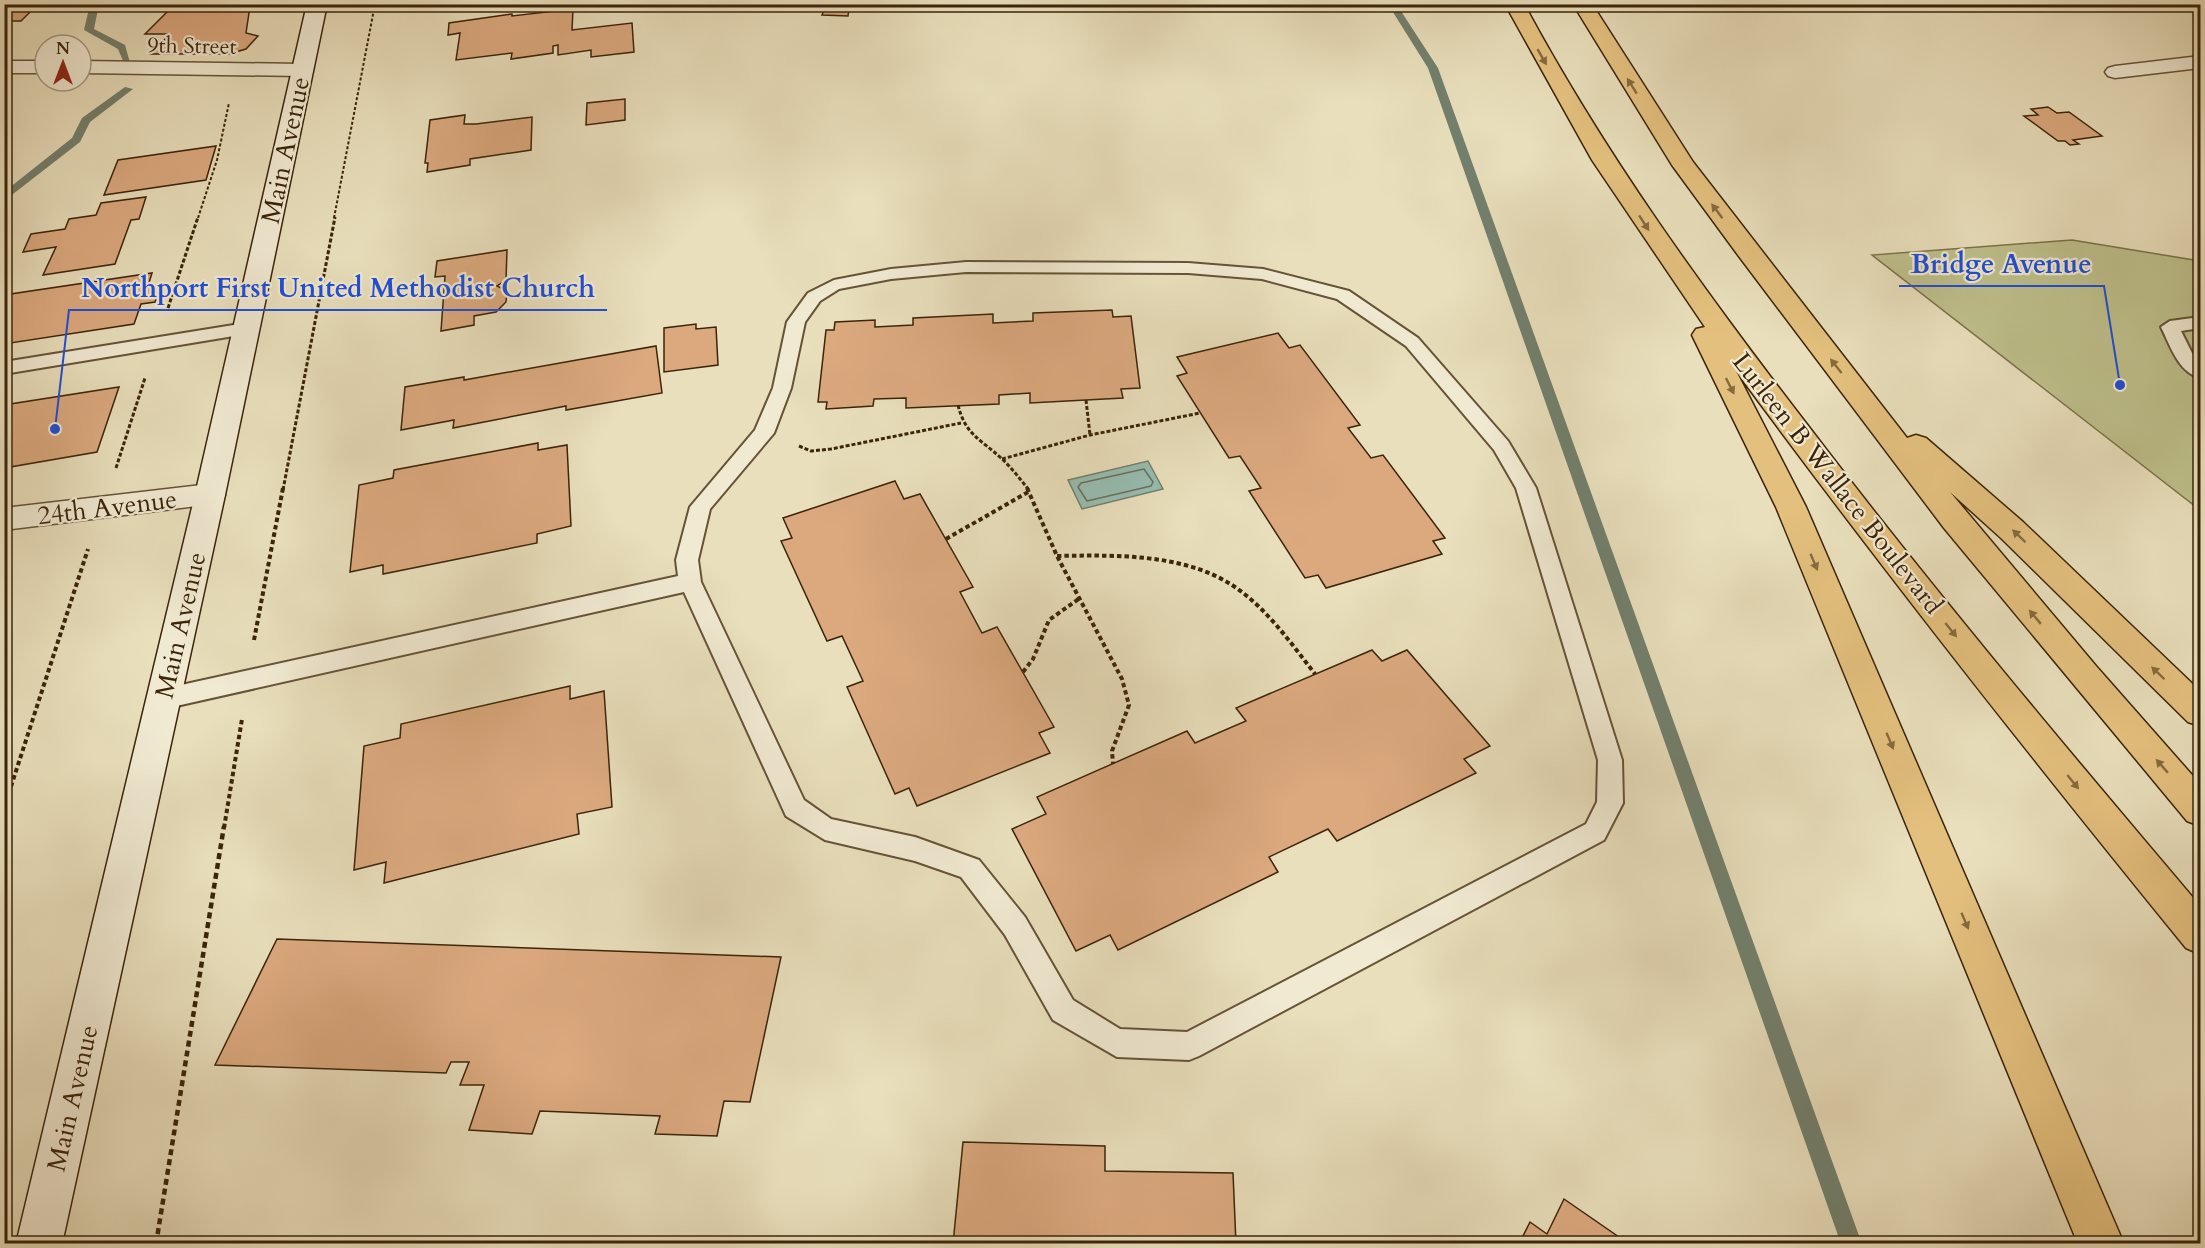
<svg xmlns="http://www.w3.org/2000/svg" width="2205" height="1248" font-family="Cardo,serif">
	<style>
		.green { fill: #bec08c; stroke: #7c724b; stroke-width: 1.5 }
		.water { fill: #97bdb1; stroke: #72806e; stroke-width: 1.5 }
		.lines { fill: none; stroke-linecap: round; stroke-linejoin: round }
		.shore { stroke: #69705e; stroke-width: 1.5 }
		.stream { fill: #72806e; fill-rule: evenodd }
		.building { fill: #dca97f; stroke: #3b240a; stroke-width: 1.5 }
		.service-casing { stroke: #665336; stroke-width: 4 }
		.minor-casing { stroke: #665336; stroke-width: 3 }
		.secondary-casing { stroke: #3b240a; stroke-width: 3 }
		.trunk-casing { stroke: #3b240a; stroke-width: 3 }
		.path-far3 { stroke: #3b240a; stroke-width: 2; stroke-dasharray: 3 2; stroke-linecap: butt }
		.path-far2 { stroke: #3b240a; stroke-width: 3; stroke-dasharray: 4 2; stroke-linecap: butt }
		.path-far1 { stroke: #3b240a; stroke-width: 4; stroke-dasharray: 4.5 3; stroke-linecap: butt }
		.path { stroke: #3b240a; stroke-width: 4.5; stroke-dasharray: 6 4; stroke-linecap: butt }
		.service { fill: #f1ead3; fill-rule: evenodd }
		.minor { fill: #f1ead3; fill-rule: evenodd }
		.secondary { fill: #f1ead3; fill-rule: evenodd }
		.trunk { fill: #e4c07e; fill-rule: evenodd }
		.oneway { fill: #876a3e }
		.labels { text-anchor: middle; stroke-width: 4.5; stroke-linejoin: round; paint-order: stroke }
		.far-street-label { font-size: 22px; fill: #3b240a; stroke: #f1ead3 }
		.street-label { font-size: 26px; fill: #3b240a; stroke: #f1ead3 }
		.leader { fill: none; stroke: #1d4ed8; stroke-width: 2 }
		.callout-dot { fill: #1d4ed8; stroke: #f1ead3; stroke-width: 2 }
		.callout-label { font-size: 27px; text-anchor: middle; font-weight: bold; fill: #1d4ed8; stroke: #f1ead3; stroke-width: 4.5; stroke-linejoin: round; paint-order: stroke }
	</style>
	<rect width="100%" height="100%" fill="#e9dfbc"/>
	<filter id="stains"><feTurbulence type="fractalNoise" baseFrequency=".00333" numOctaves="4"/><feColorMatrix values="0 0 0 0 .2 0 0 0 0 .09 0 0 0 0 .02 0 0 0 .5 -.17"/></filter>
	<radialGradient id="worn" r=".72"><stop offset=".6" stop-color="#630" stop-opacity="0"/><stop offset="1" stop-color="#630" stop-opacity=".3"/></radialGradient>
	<polygon class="green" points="2072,240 2200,261 2200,510 1872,255"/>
	<polygon class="water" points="1148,461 1163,489 1082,509 1068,480"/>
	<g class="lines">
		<polygon class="shore" points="1144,469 1153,482 1151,486 1087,501 1078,487 1081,483"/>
		<g class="stream">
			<polygon points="90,4 99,4 94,29 125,45 130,63 124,63 118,49 84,30"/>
			<polygon points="1384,4 1397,5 1438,68 1862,1244 1841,1244 1428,68 1391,9"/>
			<polygon points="125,87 133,89 90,122 80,142 4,201 4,192 72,138 82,118"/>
		</g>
	</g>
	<g class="building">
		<polygon points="38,4 21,21 4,21 4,4"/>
		<polygon points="813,4 863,4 862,9 849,9 848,16 822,15 824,10 811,10"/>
		<polygon points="173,6 250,6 246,33 258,36 246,49 229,54 150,54 170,34 145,34"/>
		<polygon points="573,9 572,30 632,23 634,52 591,57 591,50 558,55 558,45 553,46 553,53 511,59 512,53 456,60 460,33 448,35 449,23 512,14 512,16"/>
		<polygon points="625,99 625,120 586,125 587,103"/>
		<polygon points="2048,107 2057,113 2069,112 2102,136 2073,140 2079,144 2070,145 2065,141 2058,141 2024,116 2038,115 2031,109"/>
		<polygon points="465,115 464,124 476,124 532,117 531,150 470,159 470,165 427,172 428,163 425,163 430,120"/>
		<polygon points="216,146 206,180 104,195 118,160"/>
		<polygon points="146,197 139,219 131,220 115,264 43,275 56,247 23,252 31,234 65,229 69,219 96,215 101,203"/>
		<polygon points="507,250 506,280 497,286 507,291 506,302 496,312 474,316 474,325 441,331 445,276 435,277 437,261"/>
		<polygon points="152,273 148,286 161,284 155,302 141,304 134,324 4,344 4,295"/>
		<polygon points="1112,310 1113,317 1131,316 1140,388 1121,389 1123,398 1030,403 1030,393 999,395 999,404 906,408 906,398 874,399 873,406 826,409 827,402 818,402 826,330 834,330 835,322 875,320 875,327 913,325 913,318 993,314 993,323 1033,321 1033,313"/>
		<polygon points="696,324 696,329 716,327 718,365 664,372 664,328"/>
		<polygon points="1278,333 1289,348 1300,345 1360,425 1348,428 1371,458 1383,455 1445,538 1433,541 1442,554 1326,588 1318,575 1305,578 1249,491 1261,488 1240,456 1229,458 1177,376 1187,373 1177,357"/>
		<polygon points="656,346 662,393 566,410 566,406 453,428 454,420 401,430 405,387 464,377 464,380"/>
		<polygon points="119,387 97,452 4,468 4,405"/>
		<polygon points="538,443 538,450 567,445 571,526 537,534 537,543 383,574 383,565 350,572 359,485 393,478 394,470"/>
		<polygon points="895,481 904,499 920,494 973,587 960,592 982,633 997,627 1054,727 1039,733 1050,753 917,806 909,788 895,794 847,687 863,681 842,636 827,641 781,541 792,538 783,518"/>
		<polygon points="1372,650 1382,661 1407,650 1490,746 1464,759 1476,773 1337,841 1328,829 1269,857 1278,872 1118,950 1110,935 1076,951 1012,829 1046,814 1037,797 1187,731 1195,743 1246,721 1236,708"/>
		<polygon points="570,686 570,699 604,691 612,807 577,814 579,834 384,883 386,862 354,870 364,746 400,738 401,724"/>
		<polygon points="277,939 781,957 750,1102 724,1101 717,1136 655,1134 660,1116 540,1111 532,1134 469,1130 484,1085 460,1085 469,1062 451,1062 446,1073 215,1065"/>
		<polygon points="963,1142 1105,1146 1105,1171 1233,1173 1236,1244 953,1244"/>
		<polygon points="1564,1199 1629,1244 1519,1244 1530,1222 1547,1234"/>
	</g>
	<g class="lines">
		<g class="service-casing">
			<g id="service">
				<path d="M966 262 1188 263 1263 269 1349 291 1418 338 1508 441 1536 488 1622 760 1623 803 1604 840 1199 1056 1189 1060 1117 1057 1053 1020 1005 935 961 877 915 861 825 840 786 816 684 592 163 709 155 706 151 699 155 692 163 689 678 576 676 560 690 507 755 430 773 388 787 322 808 293 834 280 891 269ZM966 272 1188 273 1262 279 1337 299 1406 346 1494 450 1516 488 1598 760 1597 802 1586 824 1187 1032 1120 1029 1073 1000 1025 917 979 860 915 837 831 819 804 800 701 582 698 560 710 509 774 433 791 388 805 322 820 301 839 289 891 279Z"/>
				<path d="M2200 317V328L2181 331 2193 355 2200 362V378C2178 372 2170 345 2161 327L2170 321Z"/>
				<polygon points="246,323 252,325 255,329 252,333 4,374 4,362"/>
			</g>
		</g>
		<g class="minor-casing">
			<g id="minor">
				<polygon points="2200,56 2200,68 2115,78 2108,76 2105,72 2108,68 2115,66"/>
				<rect x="4" y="61" width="41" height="12"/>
				<polygon points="81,61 302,64 309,66 312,70 309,74 302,76 81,73"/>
				<polygon points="210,484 221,487 225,495 221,503 4,530 4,508"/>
			</g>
		</g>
		<g class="secondary-casing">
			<polygon id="secondary" points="307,4 327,4 225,495 62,1244 16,1244 195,495"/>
		</g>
		<g class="trunk-casing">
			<g id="trunk">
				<path d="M1505 4H1524C1605 155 1705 292 1809 427 1934 591 2067 749 2200 906V954L2186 948C2032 759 1881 568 1736 371L1806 507 2124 1244H2078L1776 507 1692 335 1696 329 1705 327 1592 160Z"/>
				<polygon points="1573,4 1592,4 1693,162 1907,438 1916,435 1926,438 2023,522 2200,691 2200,726 2188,722 2001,538 1950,492 2096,666 2200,784 2200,826 2187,821 1944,528 1738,255 1672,165"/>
			</g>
		</g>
		<g class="path-far3">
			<polyline points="198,218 217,160 229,103"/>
			<polyline points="334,218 375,4"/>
		</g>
		<g class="path-far2">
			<polyline points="168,308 198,217"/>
			<polyline points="1086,400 1090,435"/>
			<path d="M958 405C965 434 980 439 1001 458 1011 467 1020 479 1029 490"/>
			<polyline points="799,446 811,451 831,449 961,423"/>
			<polyline points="1002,459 1090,435 1200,413"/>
			<polyline points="116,468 145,378"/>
			<polyline points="283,490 335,217"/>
		</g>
		<g class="path-far1">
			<polyline points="1027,488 1057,556 1122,679 1129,705 1112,751 1113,764"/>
			<polyline points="946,539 1030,491"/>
			<path d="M1057 556C1115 555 1185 553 1235 587 1267 609 1291 643 1315 674"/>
			<polyline points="254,640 283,488"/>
			<polyline points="1023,672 1033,659 1049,620 1080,598"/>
			<polyline points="4,808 88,549"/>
			<polyline points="224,828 242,719"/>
		</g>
		<polyline class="path" points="156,1244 224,826"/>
		<use href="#service" class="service"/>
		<use href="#minor" class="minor"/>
		<use href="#secondary" class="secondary"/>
		<use href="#trunk" class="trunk"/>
	</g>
	<defs><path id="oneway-solid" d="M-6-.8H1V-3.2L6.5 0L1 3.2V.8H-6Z" transform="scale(1.5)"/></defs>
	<g class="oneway">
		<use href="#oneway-solid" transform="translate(1542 57) rotate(60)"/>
		<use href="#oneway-solid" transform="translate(1632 86) rotate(-122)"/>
		<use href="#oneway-solid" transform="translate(1717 211) rotate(-127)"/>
		<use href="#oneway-solid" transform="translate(1644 223) rotate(57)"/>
		<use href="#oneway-solid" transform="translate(1836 366) rotate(-128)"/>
		<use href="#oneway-solid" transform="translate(1730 386) rotate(63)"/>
		<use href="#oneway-solid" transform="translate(2019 536) rotate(-136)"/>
		<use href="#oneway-solid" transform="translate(1814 562) rotate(67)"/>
		<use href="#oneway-solid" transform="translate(2035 617) rotate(-130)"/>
		<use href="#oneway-solid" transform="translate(1951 630) rotate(51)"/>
		<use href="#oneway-solid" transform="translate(2158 673) rotate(-136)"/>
		<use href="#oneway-solid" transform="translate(1890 741) rotate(67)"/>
		<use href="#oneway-solid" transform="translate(2162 766) rotate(-131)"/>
		<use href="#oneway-solid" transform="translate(2073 782) rotate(51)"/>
		<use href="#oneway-solid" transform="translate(1965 921) rotate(67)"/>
	</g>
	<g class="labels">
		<g class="far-street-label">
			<text transform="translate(192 45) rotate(1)" y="8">9th Street</text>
		</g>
		<g class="street-label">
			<text transform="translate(285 150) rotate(-78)" y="9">Main Avenue</text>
			<text transform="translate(1838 483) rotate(52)" y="9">Lurleen B Wallace Boulevard</text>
			<text transform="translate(107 507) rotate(-7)" y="9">24th Avenue</text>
			<text transform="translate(180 625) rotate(-77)" y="9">Main Avenue</text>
			<text transform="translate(72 1098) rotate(-77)" y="9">Main Avenue</text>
		</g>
	</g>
	<path class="leader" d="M2120 385L2104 286H1899M55 429L69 310H607"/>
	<g class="callout-dot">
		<circle cx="2120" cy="385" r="6"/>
		<circle cx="55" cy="429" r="6"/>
	</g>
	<g class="callout-label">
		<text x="2001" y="273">Bridge Avenue</text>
		<text x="338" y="297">Northport First United Methodist Church</text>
	</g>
	<rect width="2205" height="1248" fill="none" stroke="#e9dfbc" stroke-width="24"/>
	<rect x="6" y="6" width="2193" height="1236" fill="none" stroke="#3b240a" stroke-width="3"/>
	<rect x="12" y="12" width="2181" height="1224" fill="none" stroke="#3b240a" stroke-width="1.5"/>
	<g transform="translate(63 63)"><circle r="28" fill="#f1ead3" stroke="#a89b83" stroke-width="1.5"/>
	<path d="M0-4.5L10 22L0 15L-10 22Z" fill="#8f2418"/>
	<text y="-9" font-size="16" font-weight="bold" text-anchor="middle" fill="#3b240a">N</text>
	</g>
	<rect width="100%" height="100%" filter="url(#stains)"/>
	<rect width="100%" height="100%" fill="url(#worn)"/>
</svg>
